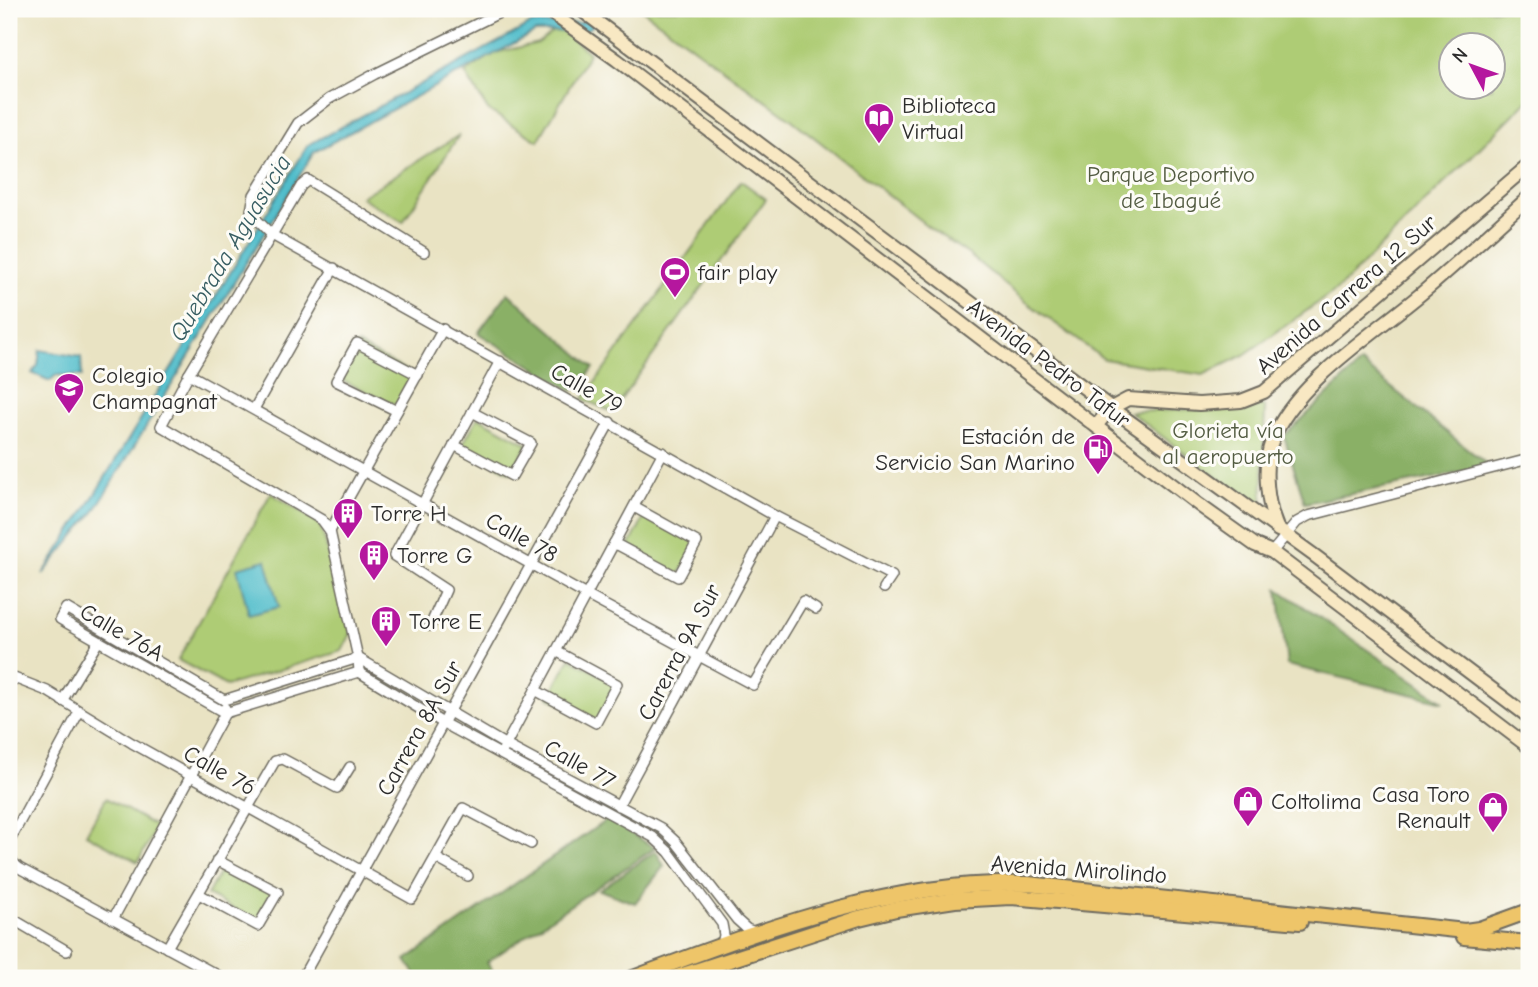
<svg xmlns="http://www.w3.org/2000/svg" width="1538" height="987" font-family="'Comic Neue',sans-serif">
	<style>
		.green { fill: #aecc74; stroke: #6c7c50; stroke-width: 2; fill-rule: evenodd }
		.forest { fill: #8ab066; stroke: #5a6e48; stroke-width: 2 }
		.water { fill: #51bdcb; stroke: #3e747b; stroke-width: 2 }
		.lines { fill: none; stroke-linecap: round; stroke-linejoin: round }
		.street-casing { stroke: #6e6b60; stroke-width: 12 }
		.secondary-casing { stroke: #6e6b60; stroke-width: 16 }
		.primary-casing { stroke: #6e6b60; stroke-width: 18 }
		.street { stroke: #fff; stroke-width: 9 }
		.secondary { stroke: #f8e8c3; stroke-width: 12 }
		.primary { stroke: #eec569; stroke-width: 14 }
		.labels { text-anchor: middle; stroke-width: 6; stroke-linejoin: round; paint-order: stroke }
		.poi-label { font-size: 23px; fill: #2b2b2b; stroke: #fdfcf7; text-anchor: start }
		.park-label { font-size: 23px; fill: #525b41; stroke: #fdfcf7 }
		.street-label { font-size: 23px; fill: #2b2b2b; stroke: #fdfcf7 }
		.water-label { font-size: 24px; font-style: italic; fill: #385e63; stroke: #fdfcf7 }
	</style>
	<rect width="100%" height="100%" fill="#fdfcf7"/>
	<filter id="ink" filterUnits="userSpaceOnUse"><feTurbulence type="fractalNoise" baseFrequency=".0143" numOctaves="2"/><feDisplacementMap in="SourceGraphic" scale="14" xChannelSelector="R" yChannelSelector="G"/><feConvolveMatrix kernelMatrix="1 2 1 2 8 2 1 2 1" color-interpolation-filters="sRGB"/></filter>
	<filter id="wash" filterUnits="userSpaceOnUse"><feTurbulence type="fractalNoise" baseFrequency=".00686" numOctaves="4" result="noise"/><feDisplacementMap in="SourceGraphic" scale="28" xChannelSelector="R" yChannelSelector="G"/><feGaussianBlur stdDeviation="1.57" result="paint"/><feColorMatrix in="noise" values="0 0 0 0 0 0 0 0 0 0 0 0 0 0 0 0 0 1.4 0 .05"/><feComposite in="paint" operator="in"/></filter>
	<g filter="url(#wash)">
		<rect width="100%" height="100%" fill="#e9e3c3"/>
		<g class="green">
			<path d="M641 9H1529V99L1339 288 1244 355 1203 375 1104 359 1025 301 968 254 930 228 792 120ZM1450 46H1492V88H1450Z"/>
			<polygon points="558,27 589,53 538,141 488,110 465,73 495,53 538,43"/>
			<polygon points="459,135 403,222 361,197"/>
			<polygon points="741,181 766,199 612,412 583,399"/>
			<polygon points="357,345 413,374 397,406 339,379"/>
			<polygon points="1265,406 1262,512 1130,412"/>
			<polygon points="478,417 528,444 511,473 461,447"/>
			<polygon points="271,493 320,524 351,634 342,651 226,686 178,660"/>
			<polygon points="646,514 697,542 678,577 627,550"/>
			<polygon points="570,658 617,684 596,723 549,697"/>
			<polygon points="106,798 157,827 138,862 86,834"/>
			<polygon points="223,866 275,894 259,922 207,895"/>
		</g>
		<g class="forest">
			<polygon points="508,293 594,368 573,391 478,333"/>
			<polygon points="1361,363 1490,467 1305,503 1284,436"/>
			<polygon points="1278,589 1444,702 1287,665"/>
			<polygon points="608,819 655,848 487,962 497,978 418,978 406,960"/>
			<polygon points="656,851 664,866 635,903 599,890"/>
		</g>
		<g class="water">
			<polygon points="599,9 614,9 585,31 535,32 314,152 94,512 43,574 87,507 308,145 531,24 580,23"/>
			<polygon points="40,350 81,357 82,376 56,375 50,381 32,373 38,365"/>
			<polygon points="266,560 279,607 249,615 237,568"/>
		</g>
	</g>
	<g filter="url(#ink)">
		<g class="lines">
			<g class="street-casing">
				<g id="street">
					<polyline points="507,9 375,74 329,99 298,123 254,195 251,211 256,219 272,235 775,516 892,576 884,588"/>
					<polyline points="189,374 586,595 753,685 803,601 816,609"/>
					<polyline points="254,409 334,268"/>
					<polyline points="397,411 336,381 357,343 418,375"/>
					<polyline points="454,445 512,476 531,443 472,412"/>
					<polyline points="330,531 443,329"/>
					<polyline points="614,543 678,577 697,542 634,507"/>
					<polyline points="1272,552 1297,522 1308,516 1529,459"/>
					<polyline points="430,626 446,590 394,556 500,361"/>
					<polyline points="358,658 506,745 661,828 676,842 737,920 747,929 755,932"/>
					<polyline points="359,672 358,658 330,531 322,520 161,426 189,374 301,186 308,180 424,252"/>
					<polyline points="359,672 443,723 653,837 669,852 722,924 724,935 722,945"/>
					<polyline points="9,676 47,691 132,743 412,899 463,808 531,844"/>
					<polyline points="535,690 596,723 617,684 556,651"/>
					<polyline points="224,700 66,608 60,619 225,713 359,672"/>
					<polyline points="224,700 358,658"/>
					<polyline points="62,701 98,642"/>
					<polyline points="503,750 663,452"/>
					<polyline points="618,806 775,516"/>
					<polyline points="9,842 79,712"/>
					<polyline points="436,858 468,876"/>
					<polyline points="9,859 19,868 223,978"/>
					<polyline points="199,894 258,926 278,892 217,860"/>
					<polyline points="9,917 67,951"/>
					<polyline points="113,919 225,713 225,708"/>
					<polyline points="167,948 275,761 283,759 337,788 350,767"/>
					<polyline points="302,978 610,422"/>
				</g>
			</g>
			<g class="secondary-casing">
				<g id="secondary">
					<polyline points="546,9 617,60 1199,505 1255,545 1272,552 1529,747"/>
					<polyline points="580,9 1111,408 1315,556 1529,717"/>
					<polyline points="1096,426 1111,408 1128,399 1199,404 1241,401 1264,392 1529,165"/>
					<path d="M1278 530C1267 505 1262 467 1272 441 1294 383 1375 333 1422 293 1459 262 1494 229 1529 197"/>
				</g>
			</g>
			<g class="primary-casing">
				<g id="primary">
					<polyline points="1464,937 1529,943"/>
					<path d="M633 978C759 931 891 879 1028 884L1465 931 1479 929 1529 911"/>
					<polyline points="674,978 859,918 896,909 955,900 1011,897 1300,922"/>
				</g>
			</g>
			<use href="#street" class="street"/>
			<use href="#secondary" class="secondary"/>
			<use href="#primary" class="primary"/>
		</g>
	</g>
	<defs>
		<g id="library-pin" transform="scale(1.575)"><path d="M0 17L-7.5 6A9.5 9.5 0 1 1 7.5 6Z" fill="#b5179e" stroke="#fdfcf7"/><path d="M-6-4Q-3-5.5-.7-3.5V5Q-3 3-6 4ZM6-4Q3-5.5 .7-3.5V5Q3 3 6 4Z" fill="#fff"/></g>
		<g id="stadium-pin" transform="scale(1.575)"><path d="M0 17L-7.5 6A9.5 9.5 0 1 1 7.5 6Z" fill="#b5179e" stroke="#fdfcf7"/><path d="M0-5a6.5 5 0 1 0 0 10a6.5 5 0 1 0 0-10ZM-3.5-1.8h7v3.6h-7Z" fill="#fff"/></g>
		<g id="school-pin" transform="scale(1.575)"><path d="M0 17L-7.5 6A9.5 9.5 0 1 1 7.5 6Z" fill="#b5179e" stroke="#fdfcf7"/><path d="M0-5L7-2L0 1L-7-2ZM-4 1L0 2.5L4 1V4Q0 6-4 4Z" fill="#fff"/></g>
		<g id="fuel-pin" transform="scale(1.575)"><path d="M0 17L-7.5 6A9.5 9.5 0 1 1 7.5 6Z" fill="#b5179e" stroke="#fdfcf7"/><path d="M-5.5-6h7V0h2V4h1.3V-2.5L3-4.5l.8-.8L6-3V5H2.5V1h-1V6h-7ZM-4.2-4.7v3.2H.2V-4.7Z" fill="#fff"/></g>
		<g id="building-pin" transform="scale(1.575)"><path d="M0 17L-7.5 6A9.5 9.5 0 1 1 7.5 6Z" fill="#b5179e" stroke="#fdfcf7"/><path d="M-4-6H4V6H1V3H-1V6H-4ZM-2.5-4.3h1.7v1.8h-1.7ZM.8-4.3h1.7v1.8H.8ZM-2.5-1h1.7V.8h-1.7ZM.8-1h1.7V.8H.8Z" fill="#fff"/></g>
		<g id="shop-pin" transform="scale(1.575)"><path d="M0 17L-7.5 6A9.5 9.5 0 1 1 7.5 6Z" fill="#b5179e" stroke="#fdfcf7"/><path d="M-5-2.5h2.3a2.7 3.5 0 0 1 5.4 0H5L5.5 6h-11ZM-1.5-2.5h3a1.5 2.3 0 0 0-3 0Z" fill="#fff"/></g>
	</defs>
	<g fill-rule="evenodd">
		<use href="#library-pin" x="879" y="118"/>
		<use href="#stadium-pin" x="675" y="272"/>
		<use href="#school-pin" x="69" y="388"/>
		<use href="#fuel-pin" x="1098" y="449"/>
		<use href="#building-pin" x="348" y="513"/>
		<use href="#building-pin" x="374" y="555"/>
		<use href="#building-pin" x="386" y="621"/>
		<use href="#shop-pin" x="1248" y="801"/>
		<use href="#shop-pin" x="1493" y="807"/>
	</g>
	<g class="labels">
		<g class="poi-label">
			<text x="902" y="113">Biblioteca<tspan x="902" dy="26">Virtual</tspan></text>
			<text x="698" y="280">fair play</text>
			<text x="92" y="383">Colegio<tspan x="92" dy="26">Champagnat</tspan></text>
			<text x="1075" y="444" text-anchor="end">Estación de<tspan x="1075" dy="26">Servicio San Marino</tspan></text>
			<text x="371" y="521">Torre H</text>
			<text x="397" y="563">Torre G</text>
			<text x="409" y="629">Torre E</text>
			<text x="1470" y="802" text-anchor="end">Casa Toro<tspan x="1470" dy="26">Renault</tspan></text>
			<text x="1271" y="809">Coltolima</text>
		</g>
		<g class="park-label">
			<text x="1171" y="182">Parque Deportivo<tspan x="1171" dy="26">de Ibagué</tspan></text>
			<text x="1228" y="438">Glorieta vía<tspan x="1228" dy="26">al aeropuerto</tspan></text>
		</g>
		<g class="street-label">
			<text transform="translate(1346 294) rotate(-41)" y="8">Avenida Carrera 12 Sur</text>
			<text transform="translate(1049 363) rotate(37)" y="8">Avenida Pedro Tafur</text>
			<text transform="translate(587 388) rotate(29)" y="8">Calle 79</text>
			<text transform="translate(522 537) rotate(29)" y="8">Calle 78</text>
			<text transform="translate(122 632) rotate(30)" y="8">Calle 76A</text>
			<text transform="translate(679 652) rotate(-62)" y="8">Carerra 9A Sur</text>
			<text transform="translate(419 728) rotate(-61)" y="8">Carrera 8A Sur</text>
			<text transform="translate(580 764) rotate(29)" y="8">Calle 77</text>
			<text transform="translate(220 770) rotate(29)" y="8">Calle 76</text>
			<text transform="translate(1079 869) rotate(4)" y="8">Avenida Mirolindo</text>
		</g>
		<g class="water-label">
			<text transform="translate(230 248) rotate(-59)" y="8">Quebrada Aguasucia</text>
		</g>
	</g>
	<rect width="1538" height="987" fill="none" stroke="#fdfcf7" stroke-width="35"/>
	<g transform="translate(1472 66) rotate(311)"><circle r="33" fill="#fdfcf7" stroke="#a9a8a5" stroke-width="2"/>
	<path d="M0-5L12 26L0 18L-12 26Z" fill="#b5179e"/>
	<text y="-10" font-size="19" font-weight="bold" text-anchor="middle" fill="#2b2b2b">N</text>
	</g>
</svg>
